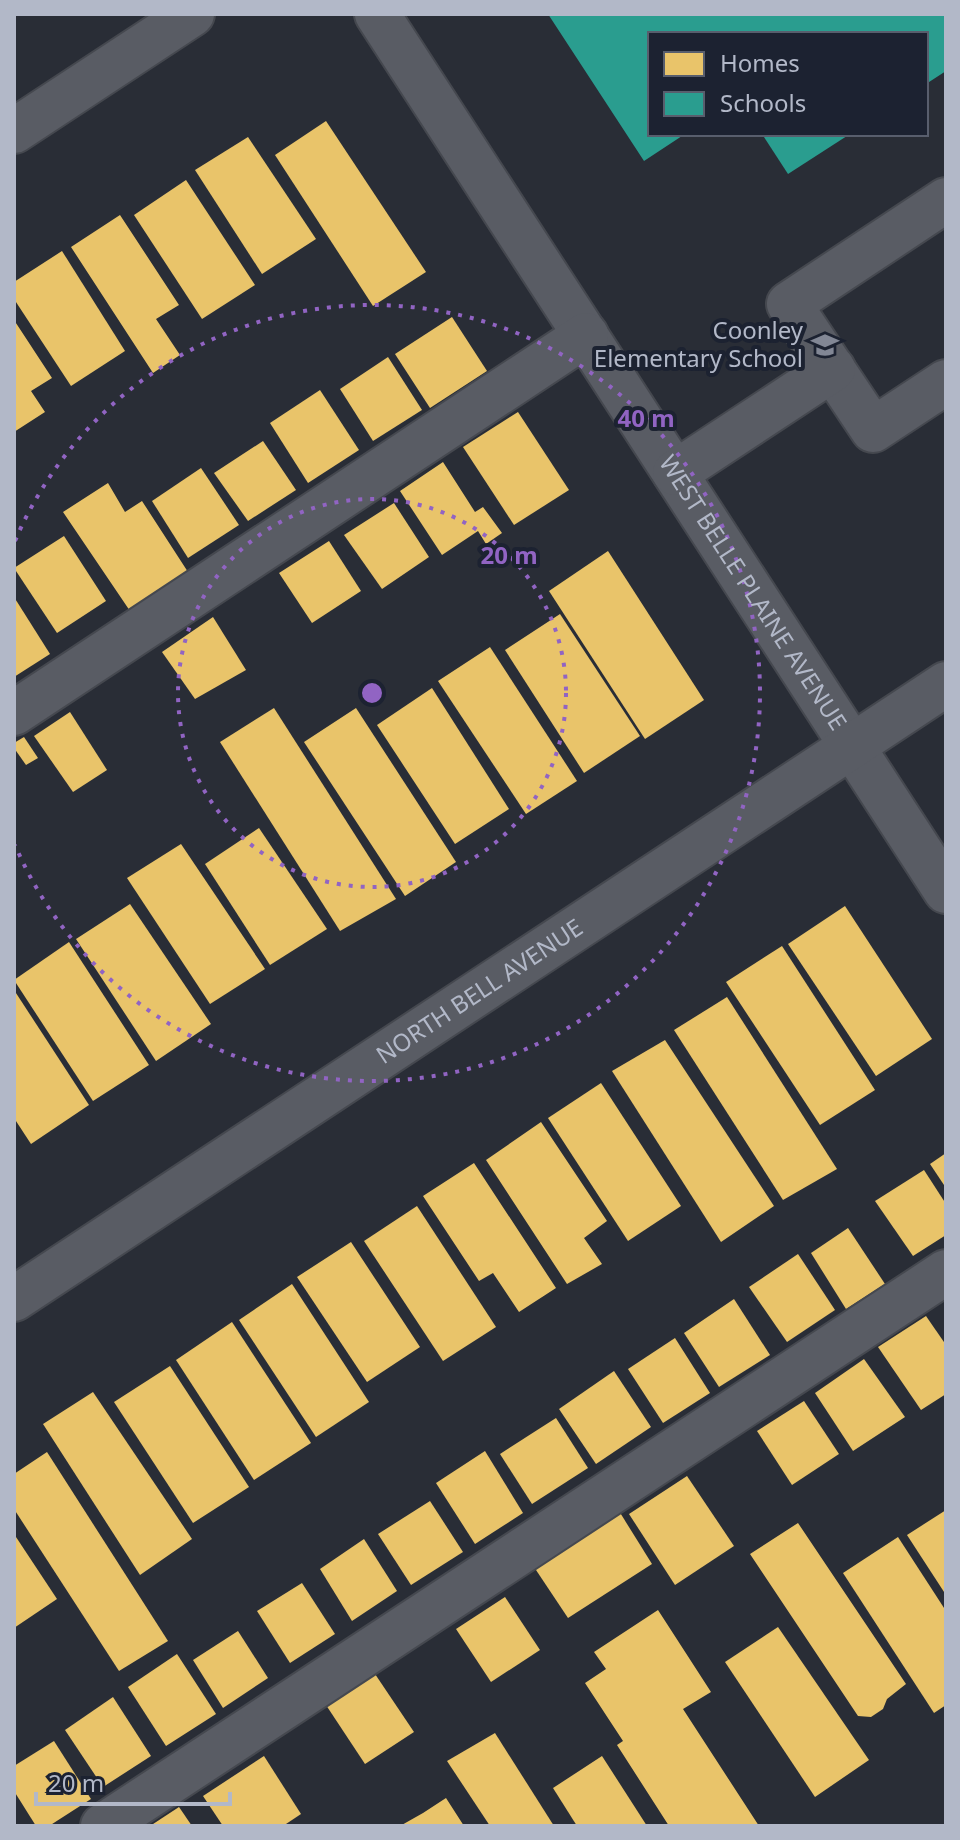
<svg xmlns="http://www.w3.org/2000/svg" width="960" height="1840" font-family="'Noto Sans',sans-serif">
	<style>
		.homes { fill: #e9c46a }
		.schools { fill: #2a9d8f }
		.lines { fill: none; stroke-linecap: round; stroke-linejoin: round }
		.minor-casing { stroke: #45484f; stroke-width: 48 }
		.minor { stroke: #595c64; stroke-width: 44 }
		.ring { fill: none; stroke: #9164c3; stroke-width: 4; stroke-dasharray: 4 8 }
		.labels { text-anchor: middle; stroke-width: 8; stroke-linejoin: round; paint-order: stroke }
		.poi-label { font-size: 24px; fill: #b2b8c8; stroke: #1c2231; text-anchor: end }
		.street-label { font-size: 24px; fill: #b2b8c8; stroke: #1c2231 }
		.centre { fill: #9164c3; stroke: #1c2231; stroke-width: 4 }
		.ring-label { font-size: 24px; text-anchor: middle; font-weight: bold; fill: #9164c3; stroke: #1c2231; stroke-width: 8; stroke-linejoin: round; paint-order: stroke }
	</style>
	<rect width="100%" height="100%" fill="#292d36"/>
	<g class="homes">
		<polygon points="326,121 426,272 373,306 275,155"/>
		<polygon points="248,137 316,239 262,274 195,170"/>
		<polygon points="186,180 255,285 202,319 134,215"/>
		<polygon points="120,215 179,305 156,319 180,355 153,373 71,247"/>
		<polygon points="62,251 125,351 71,386 14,299 14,282"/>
		<polygon points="452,317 487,371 430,408 395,354"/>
		<polygon points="14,320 52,378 31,391 45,412 14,432"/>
		<polygon points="388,357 422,410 373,441 340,389"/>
		<polygon points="320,390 359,450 308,483 270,423"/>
		<polygon points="518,412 569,490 514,525 463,447"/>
		<polygon points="263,441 296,490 248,521 214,473"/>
		<polygon points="443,462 475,512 483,507 502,533 486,544 478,531 442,555 400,491"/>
		<polygon points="201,468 239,525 188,558 152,501"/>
		<polygon points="108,483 125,512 142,501 188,572 130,611 63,512"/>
		<polygon points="394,503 429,557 382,589 344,535"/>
		<polygon points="64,536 106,601 57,633 14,568"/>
		<polygon points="329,541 361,591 312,623 279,573"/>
		<polygon points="608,551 704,700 645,739 549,591"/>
		<polygon points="14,597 50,654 14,677"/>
		<polygon points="560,614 640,736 584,773 505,650"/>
		<polygon points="213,617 246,670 195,699 162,652"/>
		<polygon points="490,647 577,781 526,814 438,681"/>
		<polygon points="432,688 509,809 455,844 377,725"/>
		<polygon points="274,708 396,899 340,931 220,742"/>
		<polygon points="356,708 456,862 405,896 304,742"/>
		<polygon points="70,712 107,770 73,792 34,736"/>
		<polygon points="24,737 38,758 26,765 14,748 14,743"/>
		<polygon points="259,828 327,929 270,965 205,864"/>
		<polygon points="181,844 265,969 210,1004 127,878"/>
		<polygon points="130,904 211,1024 156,1061 76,939"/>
		<polygon points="845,906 932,1039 876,1076 788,944"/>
		<polygon points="69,942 149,1065 93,1101 14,980"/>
		<polygon points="782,946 875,1090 820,1125 726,982"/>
		<polygon points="14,990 89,1105 31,1144 14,1118"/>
		<polygon points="727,997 837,1169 783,1200 674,1030"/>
		<polygon points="665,1040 774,1206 721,1242 612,1071"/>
		<polygon points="601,1083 681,1206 628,1241 548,1118"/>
		<polygon points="541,1122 607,1221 584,1238 602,1264 567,1284 486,1160"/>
		<polygon points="946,1153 946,1188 930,1164"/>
		<polygon points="474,1163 556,1288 519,1312 493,1273 479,1281 423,1196"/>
		<polygon points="924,1170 946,1204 946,1235 913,1256 875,1201"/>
		<polygon points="417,1206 496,1327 443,1361 364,1241"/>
		<polygon points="848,1228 885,1284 846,1309 811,1253"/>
		<polygon points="351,1242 420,1347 367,1382 297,1277"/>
		<polygon points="798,1254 835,1310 787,1342 749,1287"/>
		<polygon points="292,1284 369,1402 316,1437 239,1320"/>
		<polygon points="734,1299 770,1355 719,1387 684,1333"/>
		<polygon points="926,1316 946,1345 946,1394 921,1410 878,1347"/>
		<polygon points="232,1322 311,1443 254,1480 176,1360"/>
		<polygon points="675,1338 710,1393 663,1423 628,1369"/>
		<polygon points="864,1359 905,1417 853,1451 815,1393"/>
		<polygon points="170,1366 249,1487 193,1523 114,1402"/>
		<polygon points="614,1371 651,1427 596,1464 559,1409"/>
		<polygon points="93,1392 192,1539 140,1575 43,1424"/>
		<polygon points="804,1401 839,1454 792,1485 757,1431"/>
		<polygon points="556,1418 588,1468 532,1504 500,1454"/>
		<polygon points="485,1451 523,1513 475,1544 436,1483"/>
		<polygon points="47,1452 168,1641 119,1671 14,1509 14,1474"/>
		<polygon points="687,1476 734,1546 675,1585 629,1514"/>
		<polygon points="430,1501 463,1552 411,1585 378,1534"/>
		<polygon points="946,1510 946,1595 907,1535"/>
		<polygon points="619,1511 652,1564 568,1618 534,1567"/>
		<polygon points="798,1523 906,1684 887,1699 883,1709 871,1717 858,1716 750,1554"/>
		<polygon points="14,1534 57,1599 14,1628"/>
		<polygon points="898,1537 946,1611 946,1705 934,1713 843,1573"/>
		<polygon points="364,1539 397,1591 352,1621 320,1569"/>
		<polygon points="302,1583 335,1634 290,1663 257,1611"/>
		<polygon points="505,1597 540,1650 491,1682 456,1629"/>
		<polygon points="658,1610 711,1692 683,1709 759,1826 669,1826 617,1745 623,1741 585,1683 606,1669 594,1652"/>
		<polygon points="778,1627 869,1760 815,1797 725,1662"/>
		<polygon points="238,1631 268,1678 223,1708 193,1660"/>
		<polygon points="177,1654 216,1714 166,1746 128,1687"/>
		<polygon points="373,1671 414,1732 365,1764 324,1702"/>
		<polygon points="113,1697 151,1756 103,1787 65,1730"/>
		<polygon points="495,1733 554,1826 490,1826 447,1761"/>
		<polygon points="54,1741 91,1799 49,1826 36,1826 14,1791 14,1766"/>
		<polygon points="264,1756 301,1814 283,1826 223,1826 203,1796"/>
		<polygon points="602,1756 647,1826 577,1826 553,1788"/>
		<polygon points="446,1798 464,1826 400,1826 423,1813"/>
		<polygon points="179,1807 192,1826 150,1826"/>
	</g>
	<g class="schools">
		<polygon points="548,14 946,14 946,71 926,84 926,34 650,34 650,134 685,134 644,161"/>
		<polygon points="762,134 850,134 788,174"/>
	</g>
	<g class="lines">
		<g class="minor-casing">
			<g id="minor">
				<path id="s1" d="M377 14 946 891"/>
				<polyline points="14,131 192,14"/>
				<polyline points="946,200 789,304 873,430 946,382"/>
				<polyline points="675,473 833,369"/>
				<polyline points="14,713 586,335"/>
				<path id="s2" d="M14 1299 946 684"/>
				<polyline points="103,1826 946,1272"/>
			</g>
		</g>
		<use href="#minor" class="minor"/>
	</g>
	<g class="ring">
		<circle cx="372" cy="693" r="194"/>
		<path d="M15 541A388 388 0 1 1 15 845"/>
	</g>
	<defs>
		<g id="school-bare" transform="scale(2.16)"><path d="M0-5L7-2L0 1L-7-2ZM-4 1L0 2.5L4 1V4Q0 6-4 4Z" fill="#828795" stroke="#1c2231" stroke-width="2.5" paint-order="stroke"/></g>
	</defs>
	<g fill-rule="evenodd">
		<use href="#school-bare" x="825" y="345"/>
	</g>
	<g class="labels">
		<g class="poi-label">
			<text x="803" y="339">Coonley<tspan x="803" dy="28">Elementary School</tspan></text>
		</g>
		<g class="street-label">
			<text dy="8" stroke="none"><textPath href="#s1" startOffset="690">WEST BELLE PLAINE AVENUE</textPath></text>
			<text dy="8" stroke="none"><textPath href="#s2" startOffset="558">NORTH BELL AVENUE</textPath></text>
		</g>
	</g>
	<circle cx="372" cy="693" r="12" class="centre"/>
	<g class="ring-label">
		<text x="646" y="427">40 m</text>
		<text x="509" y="564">20 m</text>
	</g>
	<rect width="960" height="1840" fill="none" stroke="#b2b8c8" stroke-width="32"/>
	<rect x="648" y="32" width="280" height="104" fill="#1c2231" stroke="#585e6d" stroke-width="2"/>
	<rect x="664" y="52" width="40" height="24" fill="#e9c46a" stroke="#585e6d" stroke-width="2"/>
	<text x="720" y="72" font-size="24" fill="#b2b8c8">Homes</text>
	<rect x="664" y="92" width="40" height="24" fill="#2a9d8f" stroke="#585e6d" stroke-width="2"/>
	<text x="720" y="112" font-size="24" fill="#b2b8c8">Schools</text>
	<path d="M36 1792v12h194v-12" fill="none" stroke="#b2b8c8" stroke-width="4"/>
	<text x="48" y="1792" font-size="24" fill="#b2b8c8" stroke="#1c2231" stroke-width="6" paint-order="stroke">20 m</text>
</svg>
